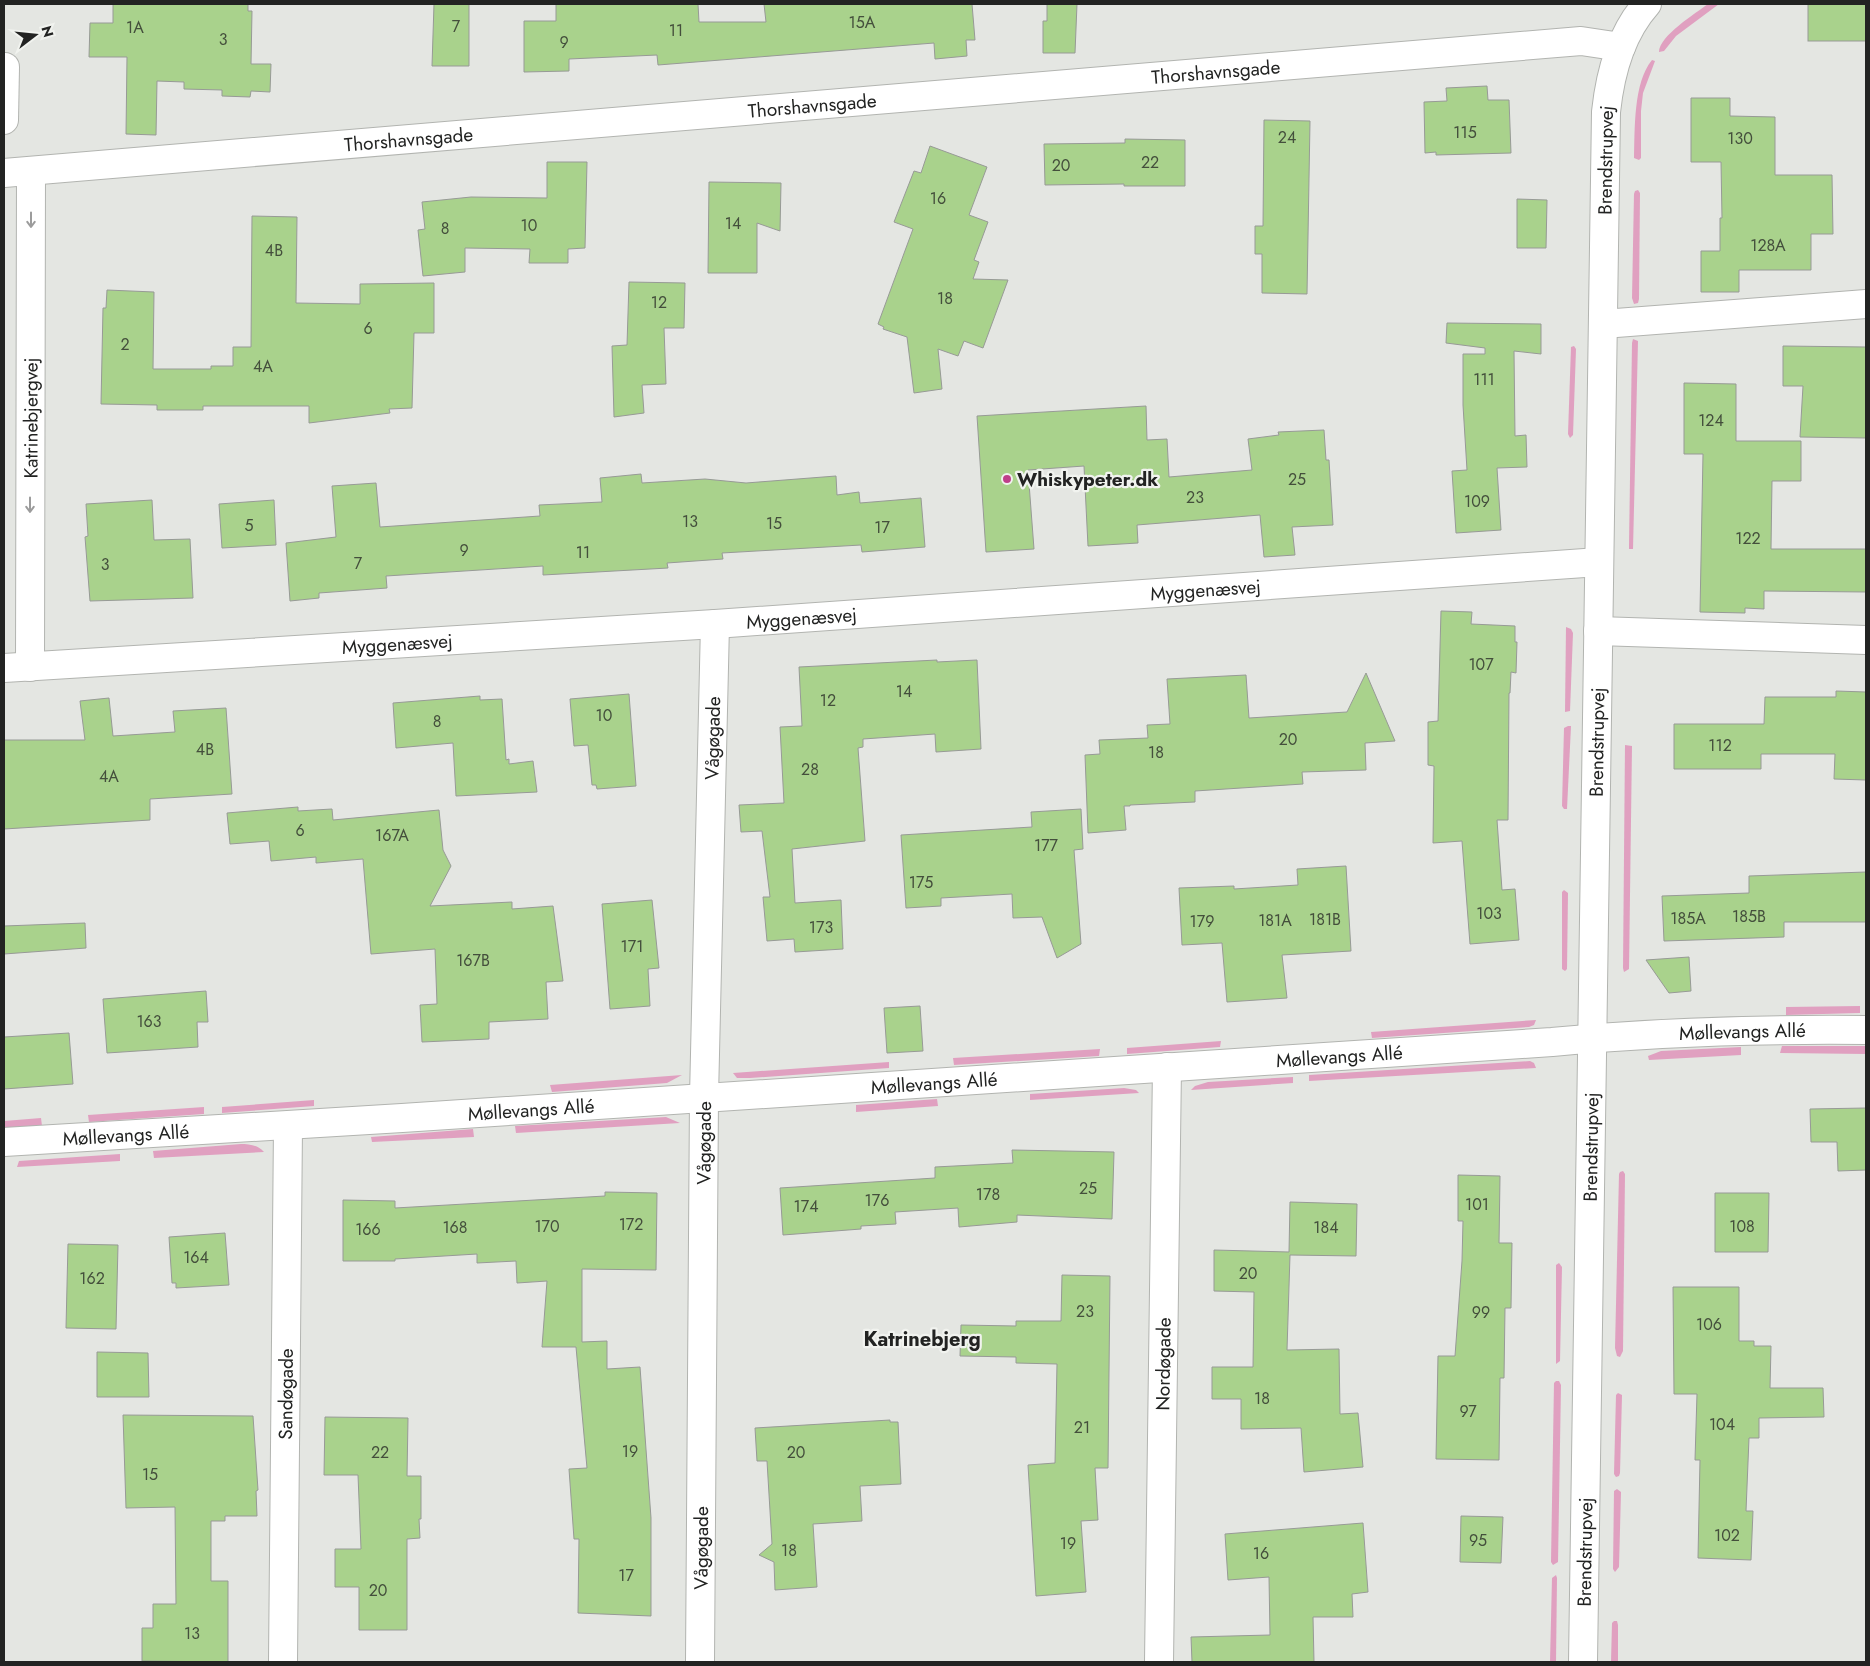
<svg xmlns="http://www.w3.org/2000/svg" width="1870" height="1666" font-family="Jost,sans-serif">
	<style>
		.green { fill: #e0a0c0 }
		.building { fill: #a9d28c; stroke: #979a96 }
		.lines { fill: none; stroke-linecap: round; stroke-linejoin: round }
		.minor-casing { stroke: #b2b4b0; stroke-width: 30 }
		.minor { stroke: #fff; stroke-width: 28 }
		.oneway { stroke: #9c9c9c }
		.poi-dot { fill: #bf3f8a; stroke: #f1f3ef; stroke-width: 2 }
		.labels { text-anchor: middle; stroke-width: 4.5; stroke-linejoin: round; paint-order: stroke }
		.number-label { font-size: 16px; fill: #444f3c }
		.street-label { font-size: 19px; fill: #222322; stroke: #f1f3ef }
		.poi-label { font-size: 19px; font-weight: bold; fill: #222322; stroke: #f1f3ef; text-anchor: start }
		.neighbourhood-label { font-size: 20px; font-weight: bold; fill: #222322; stroke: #f1f3ef }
	</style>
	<rect width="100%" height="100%" fill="#e4e6e2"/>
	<g class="green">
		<path d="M1708 4H1719L1676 36 1664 51 1659 52C1659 36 1696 13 1708 4Z"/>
		<path d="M1652 60 1655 61 1643 93 1641 111V158L1639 160 1634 158C1635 130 1633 83 1652 60Z"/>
		<polygon points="1638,190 1640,193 1639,299 1638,303 1634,304 1632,298 1634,194 1635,191"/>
		<polygon points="1633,339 1638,341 1633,549 1629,549 1629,546 1632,343"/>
		<polygon points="1574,346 1576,349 1573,435 1570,438 1568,434 1571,347"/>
		<polygon points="1566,627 1571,629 1573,633 1570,711 1565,712"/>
		<polygon points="1568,726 1571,726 1567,809 1564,809 1562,806 1564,728"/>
		<polygon points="1625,745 1632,746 1629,969 1624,972 1623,968"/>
		<polygon points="1564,890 1568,893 1567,969 1565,971 1562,969 1562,892"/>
		<polygon points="1860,1006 1860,1013 1786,1015 1786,1007"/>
		<polygon points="1536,1020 1534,1025 1529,1027 1372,1038 1371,1032"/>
		<polygon points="1221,1041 1220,1047 1127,1054 1127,1048"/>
		<polygon points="1782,1046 1866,1046 1866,1054 1780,1053"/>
		<polygon points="1741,1047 1741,1055 1649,1060 1648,1056 1661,1051"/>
		<polygon points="1100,1049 1099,1056 954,1065 953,1058"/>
		<polygon points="1530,1061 1534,1063 1536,1068 1309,1081 1309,1075"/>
		<polygon points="889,1062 889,1068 750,1078 737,1078 733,1073"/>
		<polygon points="682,1075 667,1083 552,1092 550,1085"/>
		<polygon points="1293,1077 1293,1083 1191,1090 1195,1086 1208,1082"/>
		<polygon points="1124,1088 1136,1090 1139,1093 1030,1100 1030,1094"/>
		<polygon points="937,1099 938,1106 856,1112 856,1105"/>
		<polygon points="314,1100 314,1106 222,1113 222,1107"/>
		<polygon points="204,1107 204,1114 89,1122 88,1115"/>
		<polygon points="666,1117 680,1123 516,1133 515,1126"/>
		<polygon points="41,1118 42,1126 4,1128 4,1121"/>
		<polygon points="473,1129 474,1137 372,1142 371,1137"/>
		<path d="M241 1144C249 1144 258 1145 264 1152L154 1158 153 1151Z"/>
		<polygon points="120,1154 120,1161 17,1167 19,1161"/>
		<polygon points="1623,1171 1625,1174 1623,1351 1620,1357 1617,1356 1615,1348 1619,1174 1620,1172"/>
		<polygon points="1559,1263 1562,1267 1560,1361 1556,1364 1556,1265"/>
		<polygon points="1556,1381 1559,1381 1561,1385 1558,1562 1553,1565 1551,1562 1554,1383"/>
		<polygon points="1618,1393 1622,1395 1620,1473 1619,1476 1616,1477 1614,1474 1616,1395"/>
		<polygon points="1617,1489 1621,1492 1619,1567 1615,1572 1613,1569 1614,1491"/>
		<polygon points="1556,1575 1557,1578 1556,1662 1550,1662 1552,1578"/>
		<polygon points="1614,1621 1617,1621 1618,1625 1618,1662 1611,1662 1612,1623"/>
	</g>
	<g class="building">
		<polygon points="113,4 248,4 248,11 252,11 251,64 271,64 270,92 251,91 250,97 222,96 222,90 184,89 184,82 157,81 156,135 126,134 127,57 89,57 90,23 113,23"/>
		<polygon points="434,4 469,4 469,66 432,66"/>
		<polygon points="556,4 698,4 699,22 766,22 764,4 972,4 975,40 966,40 967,56 935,59 934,43 658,65 657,55 569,59 569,71 524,72 524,21 556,21"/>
		<polygon points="1047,4 1077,4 1075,53 1043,53 1043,21 1047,21"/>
		<rect x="1808" y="4" width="58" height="37"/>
		<polygon points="1487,86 1488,100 1509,100 1511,153 1436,155 1436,152 1425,153 1424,102 1447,101 1446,88"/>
		<polygon points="1691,98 1730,98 1730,116 1775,117 1775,175 1832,175 1833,234 1811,234 1811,270 1739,270 1739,292 1701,292 1701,251 1720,251 1720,218 1722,218 1721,162 1691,162"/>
		<polygon points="1264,120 1310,121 1307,294 1262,293 1262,254 1255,254 1255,226 1263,226"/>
		<polygon points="1125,139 1185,140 1185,186 1124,186 1124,184 1045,185 1044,144 1125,143"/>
		<polygon points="930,146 987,167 969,215 988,222 974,260 979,262 973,279 1008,280 983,348 964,341 958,356 938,349 942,389 914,393 907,337 883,329 884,327 878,324 913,229 894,222 914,171 921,173"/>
		<polygon points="547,162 587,162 585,248 568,249 568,263 529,263 530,249 465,248 465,272 423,276 418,230 425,229 422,202 471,197 547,198"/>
		<polygon points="709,182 781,183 780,231 757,223 757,273 708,273"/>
		<polygon points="1517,199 1547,200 1546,248 1517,248"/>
		<polygon points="252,216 297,217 296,303 360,304 360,284 434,283 434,333 414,333 412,408 389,409 390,413 309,423 309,406 203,406 203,410 157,410 157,405 101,404 103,308 106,308 107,290 154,292 153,369 211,369 211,366 233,366 233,347 251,347"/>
		<polygon points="629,282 685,283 684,328 664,328 666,384 642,385 644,413 614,417 612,346 627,345"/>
		<polygon points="1447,323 1541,324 1541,354 1514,351 1515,436 1526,435 1527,467 1497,468 1501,530 1456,533 1452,471 1467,470 1463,405 1463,354 1485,354 1485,348 1446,343"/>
		<polygon points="1783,346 1866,347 1866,438 1800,437 1803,386 1783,386"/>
		<polygon points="1684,383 1736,384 1736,441 1801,441 1801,481 1772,481 1771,549 1866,549 1866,592 1764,591 1764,609 1745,608 1745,613 1700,612 1703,454 1684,454"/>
		<polygon points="1146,406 1147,440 1167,439 1169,477 1252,470 1248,439 1279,435 1278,432 1324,430 1326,460 1329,460 1333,525 1292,527 1295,555 1264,557 1260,515 1137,525 1138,543 1088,546 1084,466 1028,470 1034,549 986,552 977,416"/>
		<polygon points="641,474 642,483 705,479 746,483 836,476 837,495 859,492 860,503 921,498 925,547 862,552 861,545 722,553 723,559 667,563 668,568 543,575 543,566 386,576 387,588 319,593 319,598 290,601 286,543 336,537 332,486 376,483 380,527 540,516 539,505 602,502 600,478"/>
		<polygon points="152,500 154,540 190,539 193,598 90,601 85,537 88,536 86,504"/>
		<polygon points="274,500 276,545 222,548 219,504"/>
		<polygon points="1441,611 1472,612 1471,624 1515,626 1515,642 1517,642 1516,673 1511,672 1510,693 1509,693 1508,820 1497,820 1502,890 1515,889 1519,940 1470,944 1462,841 1433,843 1434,766 1428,765 1428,722 1438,721"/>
		<polygon points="937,660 937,662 977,660 981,749 936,752 935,734 863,739 863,747 858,748 865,841 792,849 795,903 841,900 843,949 795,952 794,939 767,941 763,897 770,897 762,831 741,832 739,805 784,803 780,727 802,726 799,667"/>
		<polygon points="1366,673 1395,741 1365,743 1366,770 1302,772 1303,784 1195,791 1195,802 1130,805 1130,806 1124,806 1126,830 1088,833 1085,755 1100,754 1099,740 1148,738 1147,725 1170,724 1167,679 1246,675 1249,718 1347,712"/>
		<polygon points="1836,691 1866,692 1866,780 1834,779 1835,754 1761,754 1761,769 1674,769 1674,724 1764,724 1765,697 1836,697"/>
		<polygon points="629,694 636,786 597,789 596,785 592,785 588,745 574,746 570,699"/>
		<polygon points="480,696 480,700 502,699 506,760 509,759 509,764 533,761 537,792 456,796 453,743 396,748 393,703"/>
		<polygon points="109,698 113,736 175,732 173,711 226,708 232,794 150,799 150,820 4,829 4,740 85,740 80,701"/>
		<polygon points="298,807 298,811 332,809 333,820 439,810 443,850 451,866 430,906 512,902 512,909 553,906 563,981 546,982 548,1019 489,1022 489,1039 422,1042 420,1005 437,1004 435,949 371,954 363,859 316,863 316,857 271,861 269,841 230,844 227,813"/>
		<polygon points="1081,809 1083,849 1074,850 1081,944 1057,958 1042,917 1013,918 1012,894 941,898 941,906 906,908 901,835 1032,827 1031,812"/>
		<polygon points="1346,866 1351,951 1282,955 1287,998 1227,1002 1222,943 1182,945 1179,888 1234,886 1234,889 1298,885 1297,869"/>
		<polygon points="1866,872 1866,922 1784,922 1784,937 1664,941 1662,896 1749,893 1749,876"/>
		<polygon points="652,900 659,968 648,969 650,1006 610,1009 602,904"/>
		<polygon points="85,923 86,948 4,954 4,926"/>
		<polygon points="1689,957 1691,991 1669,993 1646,960"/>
		<polygon points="206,991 208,1022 197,1022 198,1047 107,1053 103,999"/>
		<polygon points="920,1006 923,1051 887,1053 884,1008"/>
		<polygon points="69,1033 73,1084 4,1089 4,1037"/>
		<polygon points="1866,1108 1866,1170 1838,1171 1837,1142 1811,1142 1810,1109"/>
		<polygon points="1012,1150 1114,1152 1112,1219 1017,1215 1017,1222 959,1227 958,1208 895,1212 896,1224 861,1226 861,1229 783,1235 780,1188 935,1178 935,1167 1013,1163"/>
		<polygon points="1458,1175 1500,1176 1499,1243 1512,1243 1511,1308 1505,1308 1504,1378 1500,1378 1499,1460 1436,1459 1438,1356 1455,1356 1462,1261 1463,1221 1458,1221"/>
		<polygon points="605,1192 657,1193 656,1270 582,1269 582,1342 607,1341 607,1369 640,1367 651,1518 651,1616 578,1613 579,1539 574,1539 569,1469 587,1468 576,1347 542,1347 547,1281 517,1283 516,1261 477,1263 477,1254 395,1259 395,1261 343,1261 343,1200 395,1201 395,1208 605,1196"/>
		<polygon points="1715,1193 1769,1193 1768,1252 1715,1252"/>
		<polygon points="1290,1202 1357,1204 1356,1256 1290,1255 1287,1350 1339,1349 1340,1414 1358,1413 1363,1467 1304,1472 1301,1428 1241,1429 1241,1399 1212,1399 1212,1367 1253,1367 1254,1292 1214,1291 1214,1250 1289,1252"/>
		<polygon points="225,1233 229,1285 176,1288 176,1283 172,1283 169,1237"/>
		<polygon points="68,1244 118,1245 116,1329 66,1328"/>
		<polygon points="1062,1275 1110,1276 1108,1468 1095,1468 1098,1520 1081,1521 1086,1592 1036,1596 1028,1465 1055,1463 1057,1364 1016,1363 1016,1357 960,1356 961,1325 1016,1326 1016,1321 1061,1321"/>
		<polygon points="1673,1287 1739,1287 1739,1341 1754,1341 1754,1346 1771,1346 1770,1388 1823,1388 1824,1417 1759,1418 1759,1438 1749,1438 1746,1511 1753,1511 1751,1560 1698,1558 1700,1460 1695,1460 1697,1394 1674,1394"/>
		<polygon points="97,1352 148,1353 149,1397 97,1397"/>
		<polygon points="123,1415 253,1416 258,1490 256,1491 257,1516 225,1516 225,1521 211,1521 211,1581 228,1581 228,1662 142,1661 142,1628 153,1628 153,1604 176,1604 175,1507 126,1508"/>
		<polygon points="325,1417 408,1418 407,1476 421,1476 421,1519 419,1519 420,1538 407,1539 407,1630 359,1630 359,1587 335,1587 335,1549 361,1549 358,1475 324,1475"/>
		<polygon points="890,1420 890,1422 898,1422 901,1484 860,1486 862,1521 813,1524 817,1587 775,1590 774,1562 759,1555 772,1544 767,1461 757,1461 755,1428"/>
		<polygon points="1461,1516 1503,1517 1501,1563 1460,1562"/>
		<polygon points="1363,1523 1368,1592 1352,1594 1353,1617 1313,1617 1314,1662 1192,1662 1191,1637 1270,1635 1269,1577 1228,1580 1225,1534"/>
	</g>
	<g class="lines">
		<g class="minor-casing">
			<g id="minor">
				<polyline points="4,120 5,67"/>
				<path id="s1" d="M4 173 1581 41 1621 47"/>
				<polyline points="1603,324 1866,304"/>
				<polyline points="1598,631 1866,640"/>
				<path id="s2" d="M30 667 31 171"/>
				<path id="s3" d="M4 668 715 624 1599 562"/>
				<path id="s4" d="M4 1142 402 1118 1552 1042C1656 1032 1761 1029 1866 1030"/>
				<path id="s5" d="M283 1662 288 1126"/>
				<path id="s6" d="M700 1662 704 1097 715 624"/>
				<path id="s7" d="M1159 1662 1167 1067"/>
				<path id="s8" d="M1583 1662 1606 112C1610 74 1621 33 1647 4"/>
			</g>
		</g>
		<use href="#minor" class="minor"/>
	</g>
	<defs><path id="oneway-shaft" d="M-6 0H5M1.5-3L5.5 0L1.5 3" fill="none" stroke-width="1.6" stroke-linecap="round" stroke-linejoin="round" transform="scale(1.25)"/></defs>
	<g class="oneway">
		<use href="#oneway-shaft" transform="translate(31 220) rotate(90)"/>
		<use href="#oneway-shaft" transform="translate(30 505) rotate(90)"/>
	</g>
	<circle class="poi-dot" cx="1007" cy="479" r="5"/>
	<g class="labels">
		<g class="number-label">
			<text x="862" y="28">15A</text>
			<text x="456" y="32">7</text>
			<text x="135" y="33">1A</text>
			<text x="676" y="36">11</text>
			<text x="223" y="45">3</text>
			<text x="564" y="48">9</text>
			<text x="1465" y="138">115</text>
			<text x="1287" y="143">24</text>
			<text x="1740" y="144">130</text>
			<text x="1150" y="168">22</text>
			<text x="1061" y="171">20</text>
			<text x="938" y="204">16</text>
			<text x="733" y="229">14</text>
			<text x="529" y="231">10</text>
			<text x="445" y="234">8</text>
			<text x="1768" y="251">128A</text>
			<text x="274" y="256">4B</text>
			<text x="945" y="304">18</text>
			<text x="659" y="308">12</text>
			<text x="368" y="334">6</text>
			<text x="125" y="350">2</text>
			<text x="263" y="372">4A</text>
			<text x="1484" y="385">111</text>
			<text x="1711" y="426">124</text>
			<text x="1297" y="485">25</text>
			<text x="1195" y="503">23</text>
			<text x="1477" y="507">109</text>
			<text x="690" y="527">13</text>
			<text x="774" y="529">15</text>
			<text x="249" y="531">5</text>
			<text x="882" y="533">17</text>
			<text x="1748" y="544">122</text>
			<text x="464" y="556">9</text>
			<text x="583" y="558">11</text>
			<text x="358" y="569">7</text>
			<text x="105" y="570">3</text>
			<text x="1481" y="670">107</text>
			<text x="904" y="697">14</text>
			<text x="828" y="706">12</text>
			<text x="604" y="721">10</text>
			<text x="437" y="727">8</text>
			<text x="1288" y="745">20</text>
			<text x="1720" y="751">112</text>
			<text x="205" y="755">4B</text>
			<text x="1156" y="758">18</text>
			<text x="810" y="775">28</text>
			<text x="109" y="782">4A</text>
			<text x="300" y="836">6</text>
			<text x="392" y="841">167A</text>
			<text x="1046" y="851">177</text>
			<text x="921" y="888">175</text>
			<text x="1489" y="919">103</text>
			<text x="1749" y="922">185B</text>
			<text x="1688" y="924">185A</text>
			<text x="1325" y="925">181B</text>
			<text x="1275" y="926">181A</text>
			<text x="1202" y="927">179</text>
			<text x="821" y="933">173</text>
			<text x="632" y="952">171</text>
			<text x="473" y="966">167B</text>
			<text x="149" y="1027">163</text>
			<text x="1088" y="1194">25</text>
			<text x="988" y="1200">178</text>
			<text x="877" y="1206">176</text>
			<text x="1477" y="1210">101</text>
			<text x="806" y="1212">174</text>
			<text x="631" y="1230">172</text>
			<text x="547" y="1232">170</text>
			<text x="1742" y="1232">108</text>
			<text x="455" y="1233">168</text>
			<text x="1326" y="1233">184</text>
			<text x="368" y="1235">166</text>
			<text x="196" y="1263">164</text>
			<text x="1248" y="1279">20</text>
			<text x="92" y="1284">162</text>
			<text x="1085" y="1317">23</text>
			<text x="1481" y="1318">99</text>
			<text x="1709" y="1330">106</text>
			<text x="1262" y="1404">18</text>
			<text x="1468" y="1417">97</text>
			<text x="1722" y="1430">104</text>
			<text x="1082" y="1433">21</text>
			<text x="630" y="1457">19</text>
			<text x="380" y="1458">22</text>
			<text x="796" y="1458">20</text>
			<text x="150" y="1480">15</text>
			<text x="1727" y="1541">102</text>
			<text x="1478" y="1546">95</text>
			<text x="1068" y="1549">19</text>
			<text x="789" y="1556">18</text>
			<text x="1261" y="1559">16</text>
			<text x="626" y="1581">17</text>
			<text x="378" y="1596">20</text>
			<text x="192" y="1639">13</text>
		</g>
		<g class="street-label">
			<text dy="7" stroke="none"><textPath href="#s1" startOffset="1216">Thorshavnsgade</textPath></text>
			<text dy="7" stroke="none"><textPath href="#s1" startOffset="811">Thorshavnsgade</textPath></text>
			<text dy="7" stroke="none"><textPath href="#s1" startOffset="406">Thorshavnsgade</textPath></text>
			<text dy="7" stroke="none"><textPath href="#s8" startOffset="1502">Brendstrupvej</textPath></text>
			<text dy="7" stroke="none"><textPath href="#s2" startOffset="249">Katrinebjergvej</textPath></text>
			<text dy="7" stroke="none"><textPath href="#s3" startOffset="1204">Myggenæsvej</textPath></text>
			<text dy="7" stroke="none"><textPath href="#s3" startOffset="799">Myggenæsvej</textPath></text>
			<text dy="7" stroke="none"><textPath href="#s3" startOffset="394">Myggenæsvej</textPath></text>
			<text dy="7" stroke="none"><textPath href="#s6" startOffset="924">Vågøgade</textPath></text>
			<text dy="7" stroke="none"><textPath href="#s8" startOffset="920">Brendstrupvej</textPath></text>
			<text dy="7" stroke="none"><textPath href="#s4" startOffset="1742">Møllevangs Allé</textPath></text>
			<text dy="7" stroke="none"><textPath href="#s4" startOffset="1338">Møllevangs Allé</textPath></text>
			<text dy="7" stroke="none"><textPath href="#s4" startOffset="932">Møllevangs Allé</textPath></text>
			<text dy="7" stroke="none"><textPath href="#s4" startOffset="528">Møllevangs Allé</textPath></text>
			<text dy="7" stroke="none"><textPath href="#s4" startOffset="122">Møllevangs Allé</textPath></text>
			<text dy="7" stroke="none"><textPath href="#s6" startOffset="519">Vågøgade</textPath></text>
			<text dy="7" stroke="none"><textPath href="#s8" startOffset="515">Brendstrupvej</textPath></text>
			<text dy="7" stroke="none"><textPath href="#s7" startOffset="298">Nordøgade</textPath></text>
			<text dy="7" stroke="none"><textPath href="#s5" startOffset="268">Sandøgade</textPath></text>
			<text dy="7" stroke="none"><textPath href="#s6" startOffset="114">Vågøgade</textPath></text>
			<text dy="7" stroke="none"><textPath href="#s8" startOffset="110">Brendstrupvej</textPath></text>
		</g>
		<g class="poi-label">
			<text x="1017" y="486">Whiskypeter.dk</text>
		</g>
		<g class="neighbourhood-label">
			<text x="922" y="1346">Katrinebjerg</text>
		</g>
	</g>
	<rect width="1870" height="1666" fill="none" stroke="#222322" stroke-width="10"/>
	<g transform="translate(35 35) rotate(74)" stroke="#f1f3ef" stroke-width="4" paint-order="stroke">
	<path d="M0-4L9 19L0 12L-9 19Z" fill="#222322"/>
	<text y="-8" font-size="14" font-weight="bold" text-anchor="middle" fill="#222322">N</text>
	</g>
</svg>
